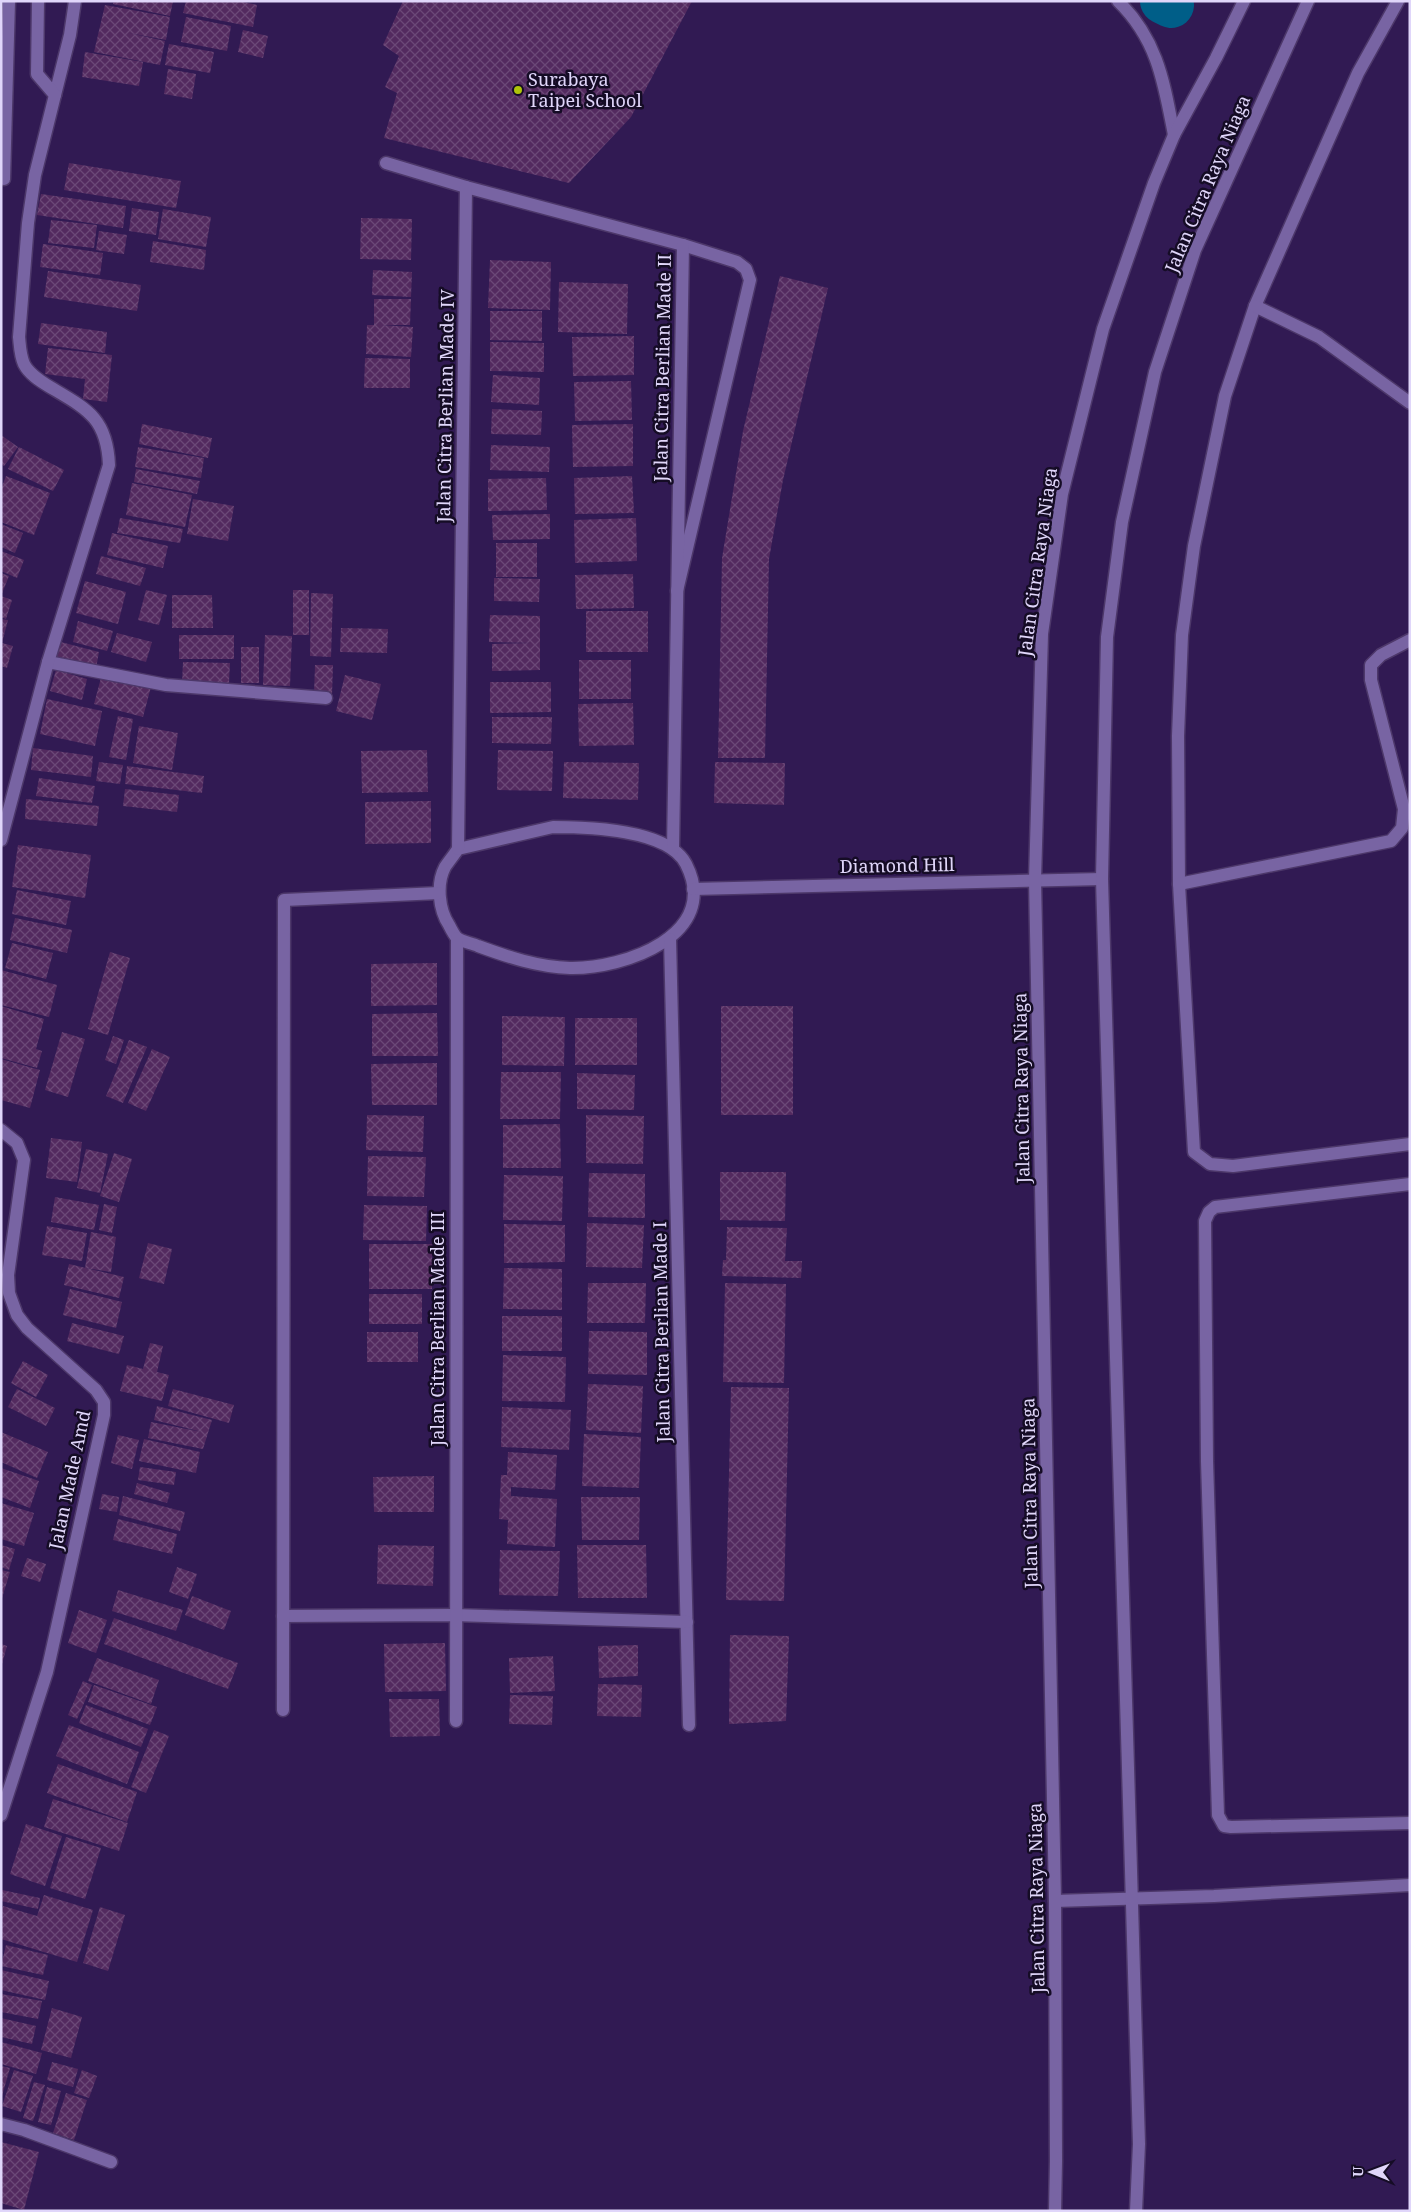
<svg xmlns="http://www.w3.org/2000/svg" width="1411" height="2212" font-family="'Noto Serif',serif">
	<style>
		.lines { fill: none; stroke-linecap: round; stroke-linejoin: round }
		.river { stroke: #005e88; stroke-width: 46 }
		.building { fill: url(#building-cross-hatch) }
		.minor-casing { stroke: #4d386a; stroke-width: 15 }
		.tertiary-casing { stroke: #4d386a; stroke-width: 15 }
		.minor { stroke: #7864a3; stroke-width: 12 }
		.tertiary { stroke: #7864a3; stroke-width: 12 }
		.poi-dot { fill: #aec50a; stroke: #150c25; stroke-width: 2 }
		.labels { text-anchor: middle; stroke-width: 5; stroke-linejoin: round; paint-order: stroke }
		.poi-label { font-size: 18px; fill: #e0d6fa; stroke: #150c25; text-anchor: start }
		.street-label { font-size: 18px; fill: #e0d6fa; stroke: #150c25 }
	</style>
	<defs>
		<pattern id="building-cross-hatch" width="8" height="8" patternUnits="userSpaceOnUse" patternTransform="scale(1.25)"><rect width="8" height="8" fill="#532a5f"/><path d="M0 0l8 8M0 8l8-8" fill="none" stroke="#6b4877"/></pattern>
	</defs>
	<rect width="100%" height="100%" fill="#311a53"/>
	<g class="lines">
		<polyline class="river" points="1163,1 1171,5"/>
	</g>
	<g class="building">
		<polygon points="114,1 173,1 170,16 113,4"/>
		<polygon points="186,1 239,1 257,5 253,27 183,13"/>
		<polygon points="403,1 692,1 631,117 569,183 384,138 397,93 385,87 399,56 383,45"/>
		<polygon points="105,5 170,17 166,40 129,33 165,41 160,65 94,52"/>
		<polygon points="186,17 231,26 227,51 181,42"/>
		<polygon points="243,30 268,36 263,58 238,52"/>
		<polygon points="169,44 214,52 210,73 165,65"/>
		<polygon points="85,52 143,62 139,86 82,77"/>
		<polygon points="168,69 196,74 192,99 164,94"/>
		<polygon points="69,163 181,181 176,208 64,190"/>
		<polygon points="41,194 126,206 123,228 37,215"/>
		<polygon points="132,208 159,212 156,235 129,231"/>
		<polygon points="163,209 211,217 206,247 158,239"/>
		<polygon points="361,218 412,219 411,260 360,259"/>
		<polygon points="51,220 97,225 94,248 48,243"/>
		<polygon points="99,231 127,235 124,254 96,250"/>
		<polygon points="153,241 206,250 204,270 150,262"/>
		<polygon points="43,244 103,253 100,275 40,267"/>
		<polygon points="490,260 551,262 550,310 488,308"/>
		<polygon points="373,270 412,272 411,297 372,295"/>
		<polygon points="48,271 141,285 137,311 44,297"/>
		<polygon points="780,276 828,288 783,480 769,559 765,758 718,758 722,558 743,431"/>
		<polygon points="559,282 628,284 627,334 558,332"/>
		<polygon points="374,299 411,299 410,325 382,325 413,327 411,357 366,354 367,325 374,325"/>
		<polygon points="490,311 542,311 542,341 490,340"/>
		<polygon points="41,323 107,332 105,353 38,344"/>
		<polygon points="634,336 634,375 573,376 572,337"/>
		<polygon points="490,342 544,343 544,372 490,371"/>
		<polygon points="48,348 112,355 107,402 83,399 85,379 45,374"/>
		<polygon points="365,358 410,359 410,388 364,388"/>
		<polygon points="493,375 540,378 539,405 491,402"/>
		<polygon points="631,381 632,420 575,421 574,382"/>
		<polygon points="492,409 542,411 541,435 491,434"/>
		<polygon points="142,424 212,438 208,458 139,444"/>
		<polygon points="633,424 633,466 573,467 572,425"/>
		<polygon points="1,435 18,447 4,466 1,464"/>
		<polygon points="491,445 550,447 549,472 490,470"/>
		<polygon points="19,447 64,470 53,491 8,469"/>
		<polygon points="138,447 204,458 201,478 135,467"/>
		<polygon points="136,469 200,481 197,494 134,482"/>
		<polygon points="6,476 50,493 34,535 1,522 1,489"/>
		<polygon points="632,476 634,513 575,514 574,478"/>
		<polygon points="546,478 547,510 488,511 488,479"/>
		<polygon points="132,483 192,495 185,527 126,515"/>
		<polygon points="193,499 234,506 228,541 187,534"/>
		<polygon points="550,514 550,539 493,540 492,515"/>
		<polygon points="120,518 183,529 180,543 117,533"/>
		<polygon points="636,518 637,561 575,563 574,520"/>
		<polygon points="1,524 23,533 15,553 1,547"/>
		<polygon points="112,533 168,546 163,568 107,555"/>
		<rect x="496" y="543" width="41" height="34"/>
		<polygon points="1,551 24,560 17,578 1,571"/>
		<polygon points="101,556 146,568 140,586 96,574"/>
		<polygon points="1,573 9,576 1,596"/>
		<polygon points="633,574 634,608 576,609 575,575"/>
		<polygon points="494,578 540,579 539,602 494,601"/>
		<polygon points="85,581 126,592 118,624 76,613"/>
		<polygon points="146,590 167,595 159,625 138,620"/>
		<rect x="293" y="590" width="16" height="45"/>
		<polygon points="311,593 333,594 331,657 310,656"/>
		<polygon points="172,595 212,595 213,628 172,628"/>
		<polygon points="1,596 12,600 6,619 1,617"/>
		<rect x="586" y="611" width="62" height="41"/>
		<polygon points="490,615 540,616 540,670 492,671 492,644 533,643 489,642"/>
		<polygon points="1,619 8,620 2,643 13,646 7,668 1,666"/>
		<polygon points="78,621 113,631 107,651 73,642"/>
		<polygon points="341,628 388,629 387,653 340,652"/>
		<polygon points="117,633 152,642 146,662 111,652"/>
		<rect x="179" y="635" width="55" height="24"/>
		<polygon points="265,635 292,636 290,686 263,685"/>
		<polygon points="57,641 99,652 96,668 53,657"/>
		<rect x="241" y="647" width="18" height="36"/>
		<rect x="579" y="660" width="52" height="39"/>
		<polygon points="183,662 230,663 229,683 182,683"/>
		<polygon points="315,665 333,665 332,695 314,694"/>
		<polygon points="56,670 87,679 82,700 50,691"/>
		<polygon points="102,674 151,687 143,717 94,704"/>
		<polygon points="345,675 381,684 372,720 336,711"/>
		<polygon points="490,682 551,682 551,712 490,713"/>
		<polygon points="47,699 102,711 95,746 40,734"/>
		<polygon points="633,703 634,745 579,746 578,704"/>
		<polygon points="118,716 133,719 126,760 109,757"/>
		<polygon points="492,717 552,717 551,744 492,743"/>
		<polygon points="139,726 178,733 172,770 133,763"/>
		<polygon points="33,748 93,756 91,777 31,770"/>
		<polygon points="427,750 428,792 362,793 361,751"/>
		<polygon points="498,750 553,751 552,791 497,790"/>
		<polygon points="99,762 123,765 120,784 96,781"/>
		<polygon points="564,762 639,763 638,800 563,798"/>
		<polygon points="715,762 785,763 784,805 714,803"/>
		<polygon points="127,766 204,776 202,793 125,784"/>
		<polygon points="39,778 95,786 92,803 36,796"/>
		<polygon points="125,789 179,795 177,812 123,806"/>
		<polygon points="26,799 99,806 97,826 25,819"/>
		<polygon points="431,801 431,843 365,844 365,802"/>
		<polygon points="18,845 91,855 85,898 12,887"/>
		<polygon points="17,890 71,901 66,925 12,914"/>
		<polygon points="15,918 72,930 67,953 10,940"/>
		<polygon points="12,943 53,953 46,979 5,968"/>
		<polygon points="110,952 130,958 108,1035 88,1029"/>
		<polygon points="437,963 437,1005 371,1006 371,964"/>
		<polygon points="1,970 57,985 49,1017 1,1005"/>
		<polygon points="1,1006 44,1019 36,1049 42,1051 37,1068 1,1058"/>
		<rect x="721" y="1006" width="72" height="109"/>
		<polygon points="437,1013 438,1056 372,1056 372,1014"/>
		<polygon points="502,1016 565,1017 564,1066 502,1065"/>
		<rect x="575" y="1018" width="62" height="47"/>
		<polygon points="62,1032 85,1039 68,1097 45,1090"/>
		<polygon points="113,1036 124,1040 116,1064 105,1060"/>
		<polygon points="129,1040 147,1047 123,1103 106,1096"/>
		<polygon points="152,1049 170,1057 146,1111 128,1103"/>
		<polygon points="1,1059 40,1070 30,1108 1,1100"/>
		<polygon points="437,1063 437,1105 372,1105 371,1064"/>
		<polygon points="501,1072 561,1072 560,1119 500,1119"/>
		<polygon points="577,1073 635,1075 634,1110 577,1109"/>
		<polygon points="367,1115 424,1116 423,1152 366,1150"/>
		<polygon points="586,1115 644,1116 643,1164 586,1163"/>
		<polygon points="560,1124 561,1168 503,1168 503,1125"/>
		<polygon points="51,1138 82,1142 77,1182 46,1178"/>
		<polygon points="86,1149 108,1154 100,1193 77,1188"/>
		<polygon points="114,1153 132,1159 119,1202 100,1196"/>
		<polygon points="368,1156 426,1157 424,1197 367,1196"/>
		<polygon points="720,1172 786,1172 785,1221 720,1220"/>
		<polygon points="589,1173 645,1174 645,1218 588,1217"/>
		<polygon points="504,1175 563,1176 562,1221 503,1220"/>
		<polygon points="55,1197 99,1205 94,1230 51,1222"/>
		<polygon points="104,1204 117,1207 112,1233 99,1230"/>
		<polygon points="364,1205 427,1206 426,1241 363,1240"/>
		<polygon points="587,1223 644,1225 642,1268 586,1267"/>
		<polygon points="504,1224 565,1225 565,1262 504,1263"/>
		<polygon points="47,1226 87,1233 82,1261 42,1255"/>
		<polygon points="727,1227 787,1228 785,1261 802,1261 801,1278 722,1276 723,1260 726,1260"/>
		<polygon points="91,1232 116,1237 111,1272 85,1268"/>
		<polygon points="148,1243 172,1249 164,1284 139,1278"/>
		<rect x="369" y="1244" width="63" height="45"/>
		<polygon points="69,1264 124,1277 119,1298 64,1285"/>
		<polygon points="504,1268 562,1269 562,1310 503,1309"/>
		<polygon points="588,1283 646,1283 645,1323 587,1323"/>
		<polygon points="725,1283 786,1284 784,1383 723,1382"/>
		<polygon points="70,1289 122,1302 116,1328 63,1315"/>
		<rect x="369" y="1294" width="53" height="30"/>
		<rect x="502" y="1316" width="60" height="35"/>
		<polygon points="72,1323 124,1336 119,1354 67,1341"/>
		<polygon points="589,1331 647,1332 647,1375 588,1374"/>
		<rect x="367" y="1332" width="51" height="30"/>
		<polygon points="150,1343 163,1346 157,1372 169,1375 162,1401 120,1391 127,1365 143,1369"/>
		<polygon points="503,1355 566,1357 565,1402 502,1401"/>
		<polygon points="23,1361 48,1375 36,1397 11,1383"/>
		<polygon points="588,1384 643,1386 641,1433 586,1430"/>
		<polygon points="731,1387 789,1388 784,1601 726,1600"/>
		<polygon points="17,1389 55,1408 46,1426 8,1407"/>
		<polygon points="173,1389 234,1405 229,1423 168,1406"/>
		<polygon points="157,1406 212,1420 203,1449 148,1438 151,1422 202,1432 154,1420"/>
		<polygon points="502,1407 571,1410 569,1450 501,1447"/>
		<polygon points="1,1432 48,1452 37,1478 1,1462"/>
		<polygon points="584,1434 641,1437 639,1488 582,1486"/>
		<polygon points="118,1435 139,1440 132,1469 111,1463"/>
		<polygon points="144,1439 200,1452 196,1473 139,1461"/>
		<polygon points="508,1452 557,1455 555,1490 511,1487 511,1496 557,1499 555,1547 507,1544 508,1520 499,1519 501,1475 507,1475"/>
		<polygon points="140,1467 176,1472 174,1485 138,1480"/>
		<polygon points="1,1468 39,1481 30,1508 1,1497"/>
		<polygon points="434,1476 434,1512 374,1512 373,1477"/>
		<polygon points="137,1483 170,1493 167,1503 134,1494"/>
		<polygon points="102,1494 119,1497 117,1512 99,1509"/>
		<polygon points="123,1496 185,1512 180,1531 119,1515"/>
		<polygon points="581,1497 640,1497 639,1540 582,1540"/>
		<polygon points="1,1503 34,1513 24,1546 1,1539"/>
		<polygon points="118,1519 177,1534 172,1554 113,1540"/>
		<polygon points="1,1545 15,1549 9,1570 1,1567"/>
		<polygon points="378,1545 434,1546 433,1586 377,1584"/>
		<polygon points="577,1545 646,1545 647,1598 578,1598"/>
		<polygon points="500,1550 560,1551 558,1596 499,1595"/>
		<polygon points="27,1558 46,1564 40,1582 21,1576"/>
		<polygon points="177,1567 197,1574 188,1599 169,1592"/>
		<polygon points="1,1570 10,1572 2,1598 1,1598"/>
		<polygon points="118,1590 183,1610 176,1631 112,1611"/>
		<polygon points="192,1596 231,1611 224,1630 185,1615"/>
		<polygon points="79,1610 107,1620 96,1653 68,1643"/>
		<polygon points="114,1618 238,1663 228,1689 104,1644"/>
		<polygon points="730,1635 789,1636 786,1721 729,1724"/>
		<polygon points="445,1643 446,1691 385,1692 384,1644"/>
		<polygon points="1,1644 7,1646 2,1664 1,1664"/>
		<polygon points="638,1645 638,1676 599,1678 598,1646"/>
		<polygon points="553,1656 555,1691 510,1693 509,1658"/>
		<polygon points="97,1658 159,1680 151,1704 88,1681"/>
		<polygon points="83,1681 92,1685 77,1719 68,1715"/>
		<polygon points="598,1684 642,1685 641,1717 597,1716"/>
		<polygon points="94,1685 157,1707 150,1725 88,1702"/>
		<polygon points="510,1695 553,1696 552,1725 509,1724"/>
		<polygon points="389,1699 439,1699 440,1736 390,1737"/>
		<polygon points="86,1705 148,1729 141,1747 79,1723"/>
		<polygon points="69,1725 139,1752 127,1784 56,1756"/>
		<polygon points="154,1730 169,1736 146,1793 131,1787"/>
		<polygon points="58,1764 137,1792 127,1822 47,1793"/>
		<polygon points="53,1799 128,1823 119,1851 44,1827"/>
		<polygon points="26,1824 62,1836 45,1886 10,1874"/>
		<polygon points="66,1837 101,1848 85,1899 50,1888"/>
		<polygon points="2,1890 40,1898 38,1909 1,1901"/>
		<polygon points="44,1895 93,1910 77,1962 1,1939 1,1913 3,1906 37,1916"/>
		<polygon points="100,1907 125,1915 108,1971 83,1963"/>
		<polygon points="6,1945 48,1955 43,1975 1,1966"/>
		<polygon points="1,1970 49,1981 45,2000 1,1990"/>
		<polygon points="1,1994 42,2001 38,2019 1,2012"/>
		<polygon points="52,2008 82,2017 71,2058 41,2050"/>
		<polygon points="1,2018 36,2026 32,2044 1,2037"/>
		<polygon points="1,2042 42,2053 36,2074 1,2064"/>
		<polygon points="52,2062 78,2069 73,2087 47,2080"/>
		<polygon points="1,2066 10,2068 2,2096 1,2096"/>
		<polygon points="14,2070 33,2076 21,2112 2,2106"/>
		<polygon points="82,2070 97,2076 89,2098 74,2093"/>
		<polygon points="34,2082 45,2085 33,2121 23,2118"/>
		<polygon points="47,2087 61,2091 51,2125 38,2122"/>
		<polygon points="66,2093 87,2100 74,2140 53,2133"/>
		<polygon points="1,2142 39,2152 24,2210 1,2203"/>
	</g>
	<g class="lines">
		<g class="minor-casing">
			<g id="minor">
				<path d="M1118 1C1158 40 1164 83 1174 135"/>
				<polyline points="1398,1 1358,73 1255,306 1225,396 1194,546 1182,635 1178,736 1179,884 1194,1152 1210,1164 1233,1166 1410,1144"/>
				<polyline points="55,95 70,35 75,1"/>
				<polyline points="386,163 466,187 683,245 737,262 746,269 750,280 677,591"/>
				<polyline points="4,179 9,1"/>
				<polyline points="1255,306 1319,337 1410,403"/>
				<polyline points="48,662 166,685 326,698"/>
				<path d="M553 827C587 827 668 829 686 864 722 935 624 969 570 968 538 967 508 957 478 946 472 943 462 942 457 938 454 935 451 929 449 925 439 910 436 884 445 867 449 861 454 855 458 849Z"/>
				<path d="M1 840 48 662 109 465C107 418 87 409 50 387 40 381 29 374 24 364 20 355 20 346 19 337L28 223 35 175 55 95 37 74 38 1"/>
				<polyline points="458,849 466,187"/>
				<polyline points="673,849 683,245"/>
				<polyline points="1179,884 1391,841 1402,828 1404,809 1371,680 1371,665 1381,655 1410,640"/>
				<polyline points="693,889 1102,879"/>
				<polyline points="670,939 689,1725"/>
				<polyline points="1,1130 17,1143 24,1160 8,1275 9,1293 17,1315 27,1328 96,1390 104,1402 104,1415 47,1672 1,1815"/>
				<polyline points="1410,1184 1215,1207 1209,1212 1205,1221 1207,1461 1218,1815 1224,1826 1231,1827 1410,1823"/>
				<polyline points="283,1616 454,1615 687,1622"/>
				<polyline points="283,1710 284,900 439,893"/>
				<polyline points="456,1721 457,938"/>
				<polyline points="1055,1901 1214,1896 1410,1885"/>
				<polyline points="1,2124 24,2130 111,2162"/>
			</g>
		</g>
		<g class="tertiary-casing">
			<g id="tertiary">
				<polyline points="1055,2211 1056,2161 1055,1901 1035,880 1042,634 1062,494 1103,329 1154,183 1174,135 1216,58 1244,1"/>
				<polyline points="1136,2211 1139,2144 1102,879 1107,637 1122,522 1155,372 1195,250 1308,1"/>
			</g>
		</g>
		<use href="#minor" class="minor"/>
		<use href="#tertiary" class="tertiary"/>
	</g>
	<circle class="poi-dot" cx="518" cy="90" r="5"/>
	<g class="labels">
		<g class="poi-label">
			<text x="528" y="86">Surabaya<tspan x="528" dy="21">Taipei School</tspan></text>
		</g>
		<g class="street-label">
			<text transform="translate(1208 184) rotate(-67)" y="6">Jalan Citra Raya Niaga</text>
			<text transform="translate(663 368) rotate(-89)" y="6">Jalan Citra Berlian Made II</text>
			<text transform="translate(446 406) rotate(-89)" y="6">Jalan Citra Berlian Made IV</text>
			<text transform="translate(1038 562) rotate(-82)" y="6">Jalan Citra Raya Niaga</text>
			<text transform="translate(897 866) rotate(-1)" y="6">Diamond Hill</text>
			<text transform="translate(1022 1088) rotate(-91)" y="6">Jalan Citra Raya Niaga</text>
			<text transform="translate(438 1329) rotate(-90)" y="6">Jalan Citra Berlian Made III</text>
			<text transform="translate(662 1332) rotate(-91)" y="6">Jalan Citra Berlian Made I</text>
			<text transform="translate(70 1480) rotate(-78)" y="6">Jalan Made Amd</text>
			<text transform="translate(1030 1493) rotate(-91)" y="6">Jalan Citra Raya Niaga</text>
			<text transform="translate(1037 1898) rotate(-91)" y="6">Jalan Citra Raya Niaga</text>
		</g>
	</g>
	<rect width="1411" height="2212" fill="none" stroke="#e0d6fa" stroke-width="5"/>
	<g transform="translate(1371 2172) rotate(271)" stroke="#150c25" stroke-width="4" paint-order="stroke">
	<path d="M0-4L9 19L0 12L-9 19Z" fill="#e0d6fa"/>
	<text y="-8" font-size="14" font-weight="bold" text-anchor="middle" fill="#e0d6fa">U</text>
	</g>
</svg>
